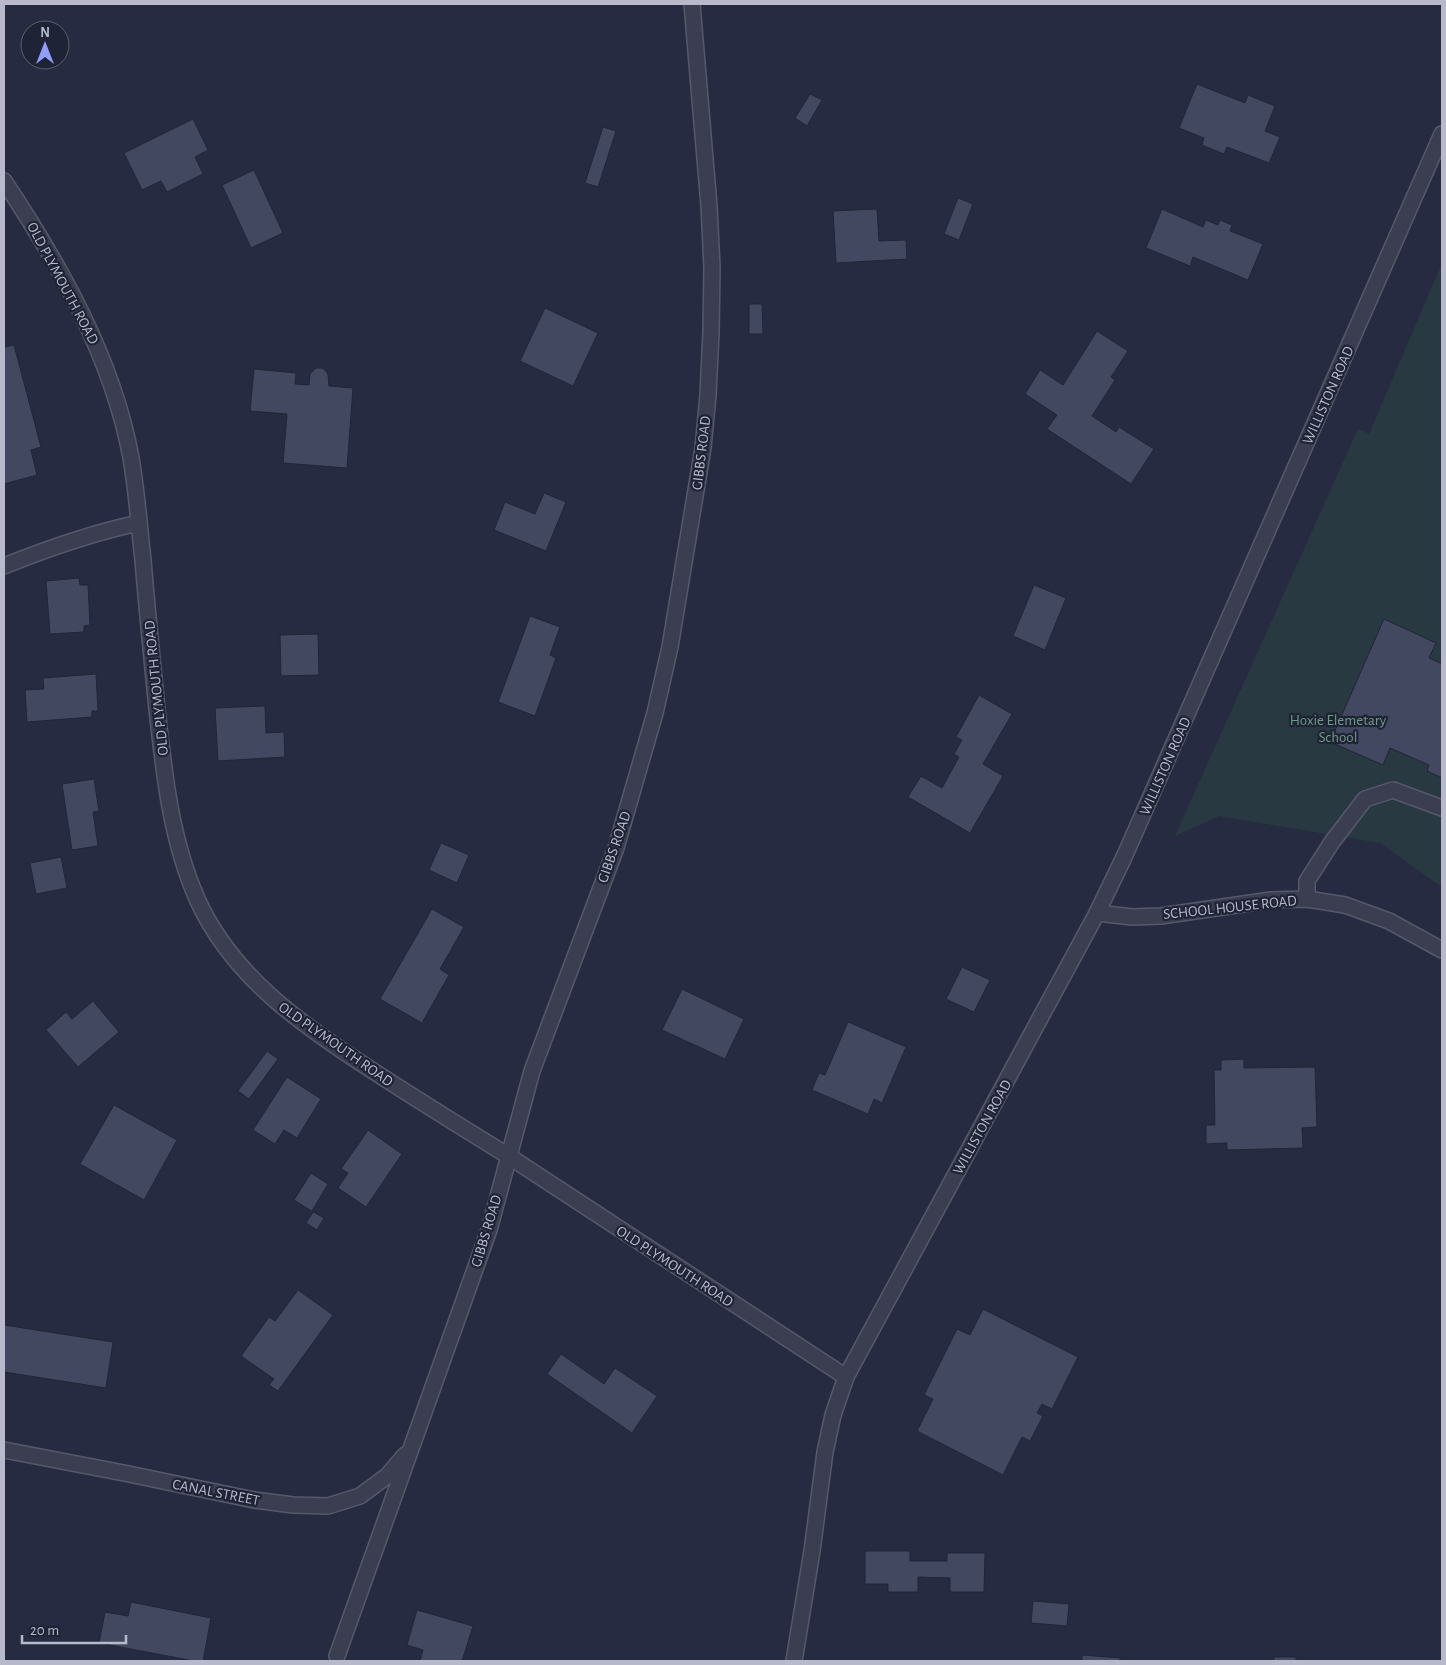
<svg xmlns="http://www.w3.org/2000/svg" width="1446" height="1665" font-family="'Alegreya Sans',sans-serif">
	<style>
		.green { fill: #293942 }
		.building { fill: #434861; stroke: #222538 }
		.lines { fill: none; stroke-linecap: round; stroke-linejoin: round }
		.minor-casing { stroke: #56596b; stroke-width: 18 }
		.minor { stroke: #3b3e51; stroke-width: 15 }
		.labels { text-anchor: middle; stroke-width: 4.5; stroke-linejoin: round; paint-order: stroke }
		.street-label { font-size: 15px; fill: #b8bacb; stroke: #1f2336 }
		.park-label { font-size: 15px; fill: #6f9c85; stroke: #1f2336 }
	</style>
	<rect width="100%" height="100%" fill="#272b41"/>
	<polygon class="green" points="1442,263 1442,887 1380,843 1219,816 1175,836 1358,429 1369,434"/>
	<g class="building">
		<polygon points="1197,84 1245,103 1248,95 1275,106 1265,131 1280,137 1269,163 1227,147 1224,154 1202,145 1204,138 1179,128"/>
		<polygon points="810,94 822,100 807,126 795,118"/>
		<polygon points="193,119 208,150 195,157 203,174 167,192 161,181 142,190 124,153"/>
		<polygon points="603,127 616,131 598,187 585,183"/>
		<polygon points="254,170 283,233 251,248 222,185"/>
		<polygon points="958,198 973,204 959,240 944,234"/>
		<polygon points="877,209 879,241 906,240 907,259 836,263 833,211"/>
		<polygon points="1162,209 1203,227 1206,220 1218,225 1220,220 1232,225 1230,231 1263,244 1248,280 1193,257 1190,266 1146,248"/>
		<polygon points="749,304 762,304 763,334 749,334"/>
		<polygon points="545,308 598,333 573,386 520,361"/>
		<polygon points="1097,331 1128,351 1111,377 1115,380 1092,416 1116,432 1119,427 1154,449 1131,484 1047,429 1057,415 1025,394 1040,370 1063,385"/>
		<polygon points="14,345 41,447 31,450 37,475 4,484 4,347"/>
		<polygon points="316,368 323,368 328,374 329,386 353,388 347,468 283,463 287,414 250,411 254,369 296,373 295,384 309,385 310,374"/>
		<polygon points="544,493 566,502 546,551 494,530 505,502 535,514"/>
		<polygon points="79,578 80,585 88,585 90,625 84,626 84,632 50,634 46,581"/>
		<polygon points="1034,585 1066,598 1045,650 1013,636"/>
		<polygon points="530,616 560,627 550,655 556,658 535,716 498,702"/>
		<polygon points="1384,619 1436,643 1429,658 1442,664 1442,778 1427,771 1429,765 1390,748 1383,765 1330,742"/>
		<polygon points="318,634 319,675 281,676 280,635"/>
		<polygon points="96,674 98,711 92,711 92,717 27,722 25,690 44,689 43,678"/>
		<polygon points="979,695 1012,714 983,764 1003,776 970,833 908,797 921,776 942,788 959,757 954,754 962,740 956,737"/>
		<polygon points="265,706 266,733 284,732 285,757 218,761 215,708"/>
		<polygon points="94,779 99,811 93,812 98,846 72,850 62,784"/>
		<polygon points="441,843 469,855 457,883 429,870"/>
		<polygon points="61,857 67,888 36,894 30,863"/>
		<polygon points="432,909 464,927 440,969 449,975 422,1023 380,999"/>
		<polygon points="962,967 990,980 974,1012 946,999"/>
		<polygon points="682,989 744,1019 725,1059 662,1030"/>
		<polygon points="93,1001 119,1032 78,1067 46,1030 66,1012 72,1019"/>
		<polygon points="848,1022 906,1047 882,1103 874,1099 868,1114 812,1090 819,1073 825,1075"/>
		<polygon points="267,1051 278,1059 249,1099 238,1091"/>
		<polygon points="1244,1059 1244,1068 1315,1067 1317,1127 1302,1128 1303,1148 1227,1150 1227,1143 1206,1144 1206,1125 1215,1125 1214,1070 1221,1070 1221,1060"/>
		<polygon points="287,1077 321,1099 297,1138 284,1130 275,1144 253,1130"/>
		<polygon points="114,1105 177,1140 144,1200 80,1164"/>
		<polygon points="368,1130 402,1154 366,1207 338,1188 348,1173 341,1169"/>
		<polygon points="311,1173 328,1184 312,1211 324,1218 317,1230 306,1223 313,1212 294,1200"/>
		<polygon points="298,1290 333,1315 278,1391 269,1385 274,1379 241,1356 269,1317 275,1321"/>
		<polygon points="983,1309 1078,1357 1052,1409 1042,1404 1037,1413 1043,1416 1030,1441 1022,1437 1003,1475 917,1431 933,1399 924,1395 957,1329 970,1335"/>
		<polygon points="4,1325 113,1342 106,1388 4,1372"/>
		<polygon points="561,1354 604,1384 615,1368 657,1396 632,1433 547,1374"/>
		<polygon points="865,1551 910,1551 910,1561 947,1561 947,1553 985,1553 984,1592 950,1592 950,1578 918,1577 918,1592 888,1592 888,1584 865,1584"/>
		<polygon points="1033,1601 1069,1604 1067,1626 1031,1623"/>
		<polygon points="131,1602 211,1618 203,1661 194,1661 99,1643 105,1612 128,1616"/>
		<polygon points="417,1610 473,1626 462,1661 420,1661 423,1650 407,1645"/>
		<polygon points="1082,1655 1120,1658 1120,1661 1082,1661"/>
		<rect x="1274" y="1657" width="22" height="4"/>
	</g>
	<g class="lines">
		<g class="minor-casing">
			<g id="minor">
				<path d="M4 181C60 265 113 359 131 458 137 492 139 526 143 560 147 610 152 659 157 709 164 774 171 841 198 901 233 977 302 1025 370 1069 416 1099 463 1128 510 1157 622 1230 734 1304 846 1377"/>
				<path d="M4 566C49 548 91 533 139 523"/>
				<polyline points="1307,899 1307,881 1332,842 1365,799 1393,790 1442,808"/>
				<polyline points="1097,913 1132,917 1161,916 1271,900 1307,899 1345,905 1389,921 1442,950"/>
				<polyline points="4,1450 124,1473 254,1500 293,1505 328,1506 360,1496 387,1476 405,1455"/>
				<polyline points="337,1656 489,1230 532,1071 616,848 655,713 670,647 703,448 708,395 711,332 712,268 709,206 692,4"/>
				<polyline points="794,1661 812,1551 825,1452 833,1415 846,1377 1097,913 1125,855 1442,134"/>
			</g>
		</g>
		<use href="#minor" class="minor"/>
	</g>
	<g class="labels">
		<g class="street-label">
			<text transform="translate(63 283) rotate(62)" y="5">OLD PLYMOUTH ROAD</text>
			<text transform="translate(1328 395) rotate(-66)" y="5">WILLISTON ROAD</text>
			<text transform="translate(701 453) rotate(-83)" y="5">GIBBS ROAD</text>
			<text transform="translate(156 688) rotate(-96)" y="5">OLD PLYMOUTH ROAD</text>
			<text transform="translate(1165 766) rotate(-66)" y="5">WILLISTON ROAD</text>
			<text transform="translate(614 847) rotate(-71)" y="5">GIBBS ROAD</text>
			<text transform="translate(1230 907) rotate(-6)" y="5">SCHOOL HOUSE ROAD</text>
			<text transform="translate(336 1044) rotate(35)" y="5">OLD PLYMOUTH ROAD</text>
			<text transform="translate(982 1127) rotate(-61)" y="5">WILLISTON ROAD</text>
			<text transform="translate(486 1231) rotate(-73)" y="5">GIBBS ROAD</text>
			<text transform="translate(675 1266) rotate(33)" y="5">OLD PLYMOUTH ROAD</text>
			<text transform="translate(216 1492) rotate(11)" y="5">CANAL STREET</text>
		</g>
		<g class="park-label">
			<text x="1338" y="725">Hoxie Elemetary<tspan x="1338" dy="17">School</tspan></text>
		</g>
	</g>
	<rect width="1446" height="1665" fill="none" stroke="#b8bacb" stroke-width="10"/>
	<g transform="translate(45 45)"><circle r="24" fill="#1f2336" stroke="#5c5f72"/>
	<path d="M0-4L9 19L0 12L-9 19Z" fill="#919ef7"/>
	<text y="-8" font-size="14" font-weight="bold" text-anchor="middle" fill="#b8bacb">N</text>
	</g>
	<path d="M22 1635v8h104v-8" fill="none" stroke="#b8bacb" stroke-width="2.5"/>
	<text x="30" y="1635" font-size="15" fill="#b8bacb" stroke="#1f2336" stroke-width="4" paint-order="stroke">20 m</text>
</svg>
